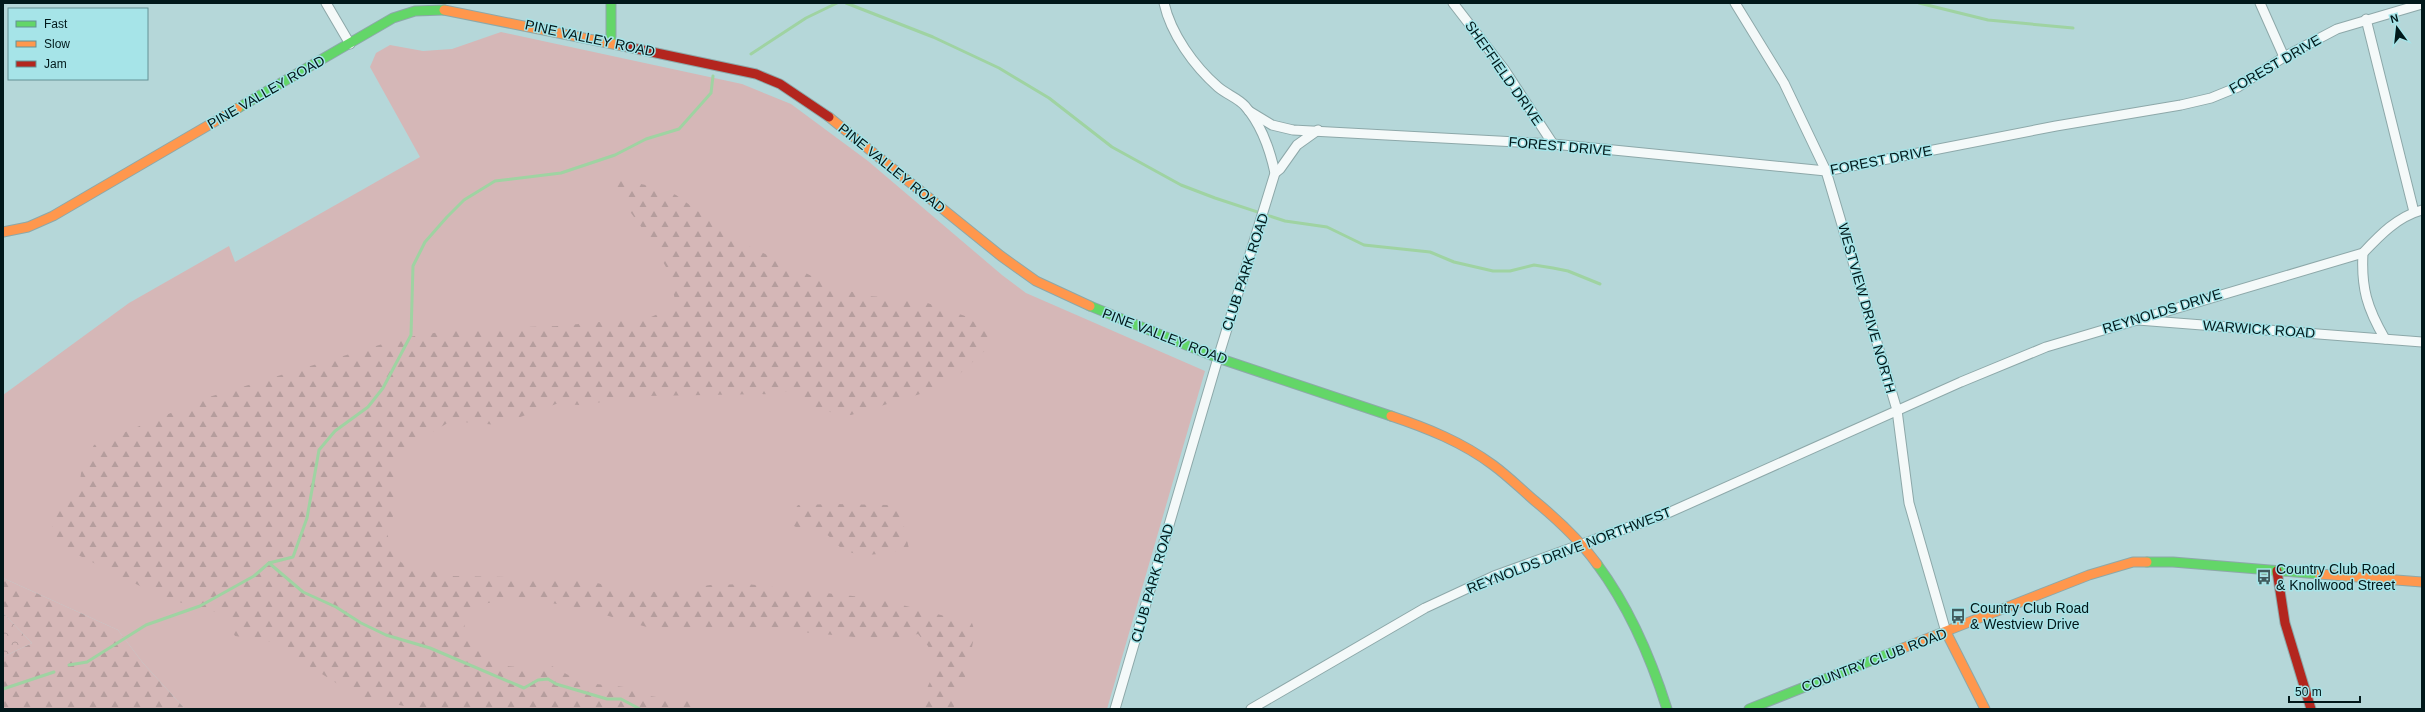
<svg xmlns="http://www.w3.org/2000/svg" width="2425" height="712" font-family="Helvetica,sans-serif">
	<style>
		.grass { fill: #d5b7b7 }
		.forest { fill: url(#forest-firs) }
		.park { fill: url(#park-crowns) }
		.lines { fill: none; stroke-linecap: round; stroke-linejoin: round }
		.stream { stroke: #9fd3a2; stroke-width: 3 }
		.street-casing { stroke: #8da8a9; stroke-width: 11 }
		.fast-casing { stroke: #8da8a9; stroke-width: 11 }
		.slow-casing { stroke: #8da8a9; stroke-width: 11 }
		.jam-casing { stroke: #8da8a9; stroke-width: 11 }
		.street { stroke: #f4f9f9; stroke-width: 9 }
		.fast { stroke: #63d668; stroke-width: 9 }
		.slow { stroke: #ff974d; stroke-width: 9 }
		.jam { stroke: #b3261e; stroke-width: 9 }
		.labels { text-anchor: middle; stroke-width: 3; stroke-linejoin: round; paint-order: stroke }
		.street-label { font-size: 14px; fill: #01181a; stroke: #a6e4e8 }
		.poi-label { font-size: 14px; fill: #01181a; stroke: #a6e4e8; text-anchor: start }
	</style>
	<defs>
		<pattern id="forest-firs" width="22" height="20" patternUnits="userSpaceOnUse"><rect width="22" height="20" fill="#d5b7b7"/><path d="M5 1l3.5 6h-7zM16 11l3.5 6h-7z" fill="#b59d9d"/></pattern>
		<pattern id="park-crowns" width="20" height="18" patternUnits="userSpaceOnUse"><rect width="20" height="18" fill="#d5b7b7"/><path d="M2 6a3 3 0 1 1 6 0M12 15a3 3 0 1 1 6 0" fill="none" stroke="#b59d9d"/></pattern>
	</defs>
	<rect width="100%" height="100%" fill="#b5d7d9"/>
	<polygon class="grass" points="501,32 742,84 791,104 868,161 1002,275 1026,293 1205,371 1107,709 185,709 143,663 118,630 3,578 3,395 129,303 229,246 235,262 420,157 370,67 376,53 390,45 423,51 452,49"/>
	<g class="forest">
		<polygon points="623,180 659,188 676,195 742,243 833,286 866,296 916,299 965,316 991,333 991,345 954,379 930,391 851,415 802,408 799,389 771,394 646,396 580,405 556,404 498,425 451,421 429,434 395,464 394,514 387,530 390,549 402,563 451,576 578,578 628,591 666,592 710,585 747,584 879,599 972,623 975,632 967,672 953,709 910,709 921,701 935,671 928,646 918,634 886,640 749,627 650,628 581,608 533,600 505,599 480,605 466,613 464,631 478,649 506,666 531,668 550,665 570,676 596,684 624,687 649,696 694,702 696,709 418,709 357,696 306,664 285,644 235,636 223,614 164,598 80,556 59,542 52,527 56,513 79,488 82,466 94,445 209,397 402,338 459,329 558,326 651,317 676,306 670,274 650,239 610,184"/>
		<path d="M833 504 889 505 901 513 909 549C888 552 859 561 840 547 834 543 831 536 824 533 812 529 799 531 789 523L791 514 798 505Z"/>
		<polygon points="3,578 118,630 143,663 185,709 3,709 3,657 32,643 3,613"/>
	</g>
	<polygon class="park" points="3,613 32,643 3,657"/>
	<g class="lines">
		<g class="stream">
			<polyline points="846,3 933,37 999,68 1049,98 1112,147 1181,185 1215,198 1285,221 1327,227 1364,245 1430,252 1454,262 1493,271 1510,271 1534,265 1553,268 1568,271 1600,284"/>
			<polyline points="1919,3 1988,20 2073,28"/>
			<polyline points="751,54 806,18 837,3"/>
			<polyline points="269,563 303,592 336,607 361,623 386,635 430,648 524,688 538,680 548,679 556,684 607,699 621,699 640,709"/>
			<polyline points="69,665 87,662 146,625 200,606 254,576 269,563 293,557 307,518 319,450 335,431 368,407 383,388 411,335 413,266 425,242 447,217 464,200 495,181 561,173 615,155 646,139 679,129 711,93 713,76"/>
			<polyline points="3,689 54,672"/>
		</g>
		<g class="street-casing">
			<g id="street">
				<polyline points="326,3 350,44"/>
				<polyline points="1453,3 1504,69 1553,144"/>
				<polyline points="1735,3 1784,83 1826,171 1897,410 1909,503 1946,632"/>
				<polyline points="2260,3 2284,57"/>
				<polyline points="2366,19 2414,212"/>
				<polyline points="1249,111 1272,125 1293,130 1553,144 1826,171 2056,126 2181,105 2211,98 2238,87 2284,57 2337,29 2422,4"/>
				<polyline points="1275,173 1280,169 1297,145 1318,130"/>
				<path d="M2363 253C2361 288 2367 308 2385 339"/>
				<polyline points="2138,320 2422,342"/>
				<path d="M1115 709 1218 358 1275 173C1270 150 1261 124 1245 106 1238 98 1226 94 1218 87 1194 66 1171 34 1164 3"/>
				<path d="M1251 709 1425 608 1494 576 1668 513 1961 382 2046 347 2363 253C2380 235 2397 217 2422 210"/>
			</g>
		</g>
		<g class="fast-casing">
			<g id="fast">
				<polyline points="611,3 611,43"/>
				<polyline points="238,108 393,18 415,11 444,10"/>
				<polyline points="1090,306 1218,358 1391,416"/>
				<polyline points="2147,562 2173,562 2319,574"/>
				<path d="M1597 564C1629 607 1651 658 1667 709"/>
				<polyline points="1749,709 1903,648"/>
			</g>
		</g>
		<g class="slow-casing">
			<g id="slow">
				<polyline points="444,10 623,46"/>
				<polyline points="829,117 1001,256 1036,281 1090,306"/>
				<polyline points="3,232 28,227 53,216 238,108"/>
				<path d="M1391 416C1427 428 1462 442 1493 465 1508 476 1521 489 1535 501 1558 520 1579 539 1597 564"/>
				<polyline points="2319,574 2422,582"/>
				<polyline points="1946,632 1985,709"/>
				<polyline points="1903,648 2089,575 2133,562 2147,562"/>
			</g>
		</g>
		<g class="jam-casing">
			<g id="jam">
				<polyline points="623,46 756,74 780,84 829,117"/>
				<polyline points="2277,571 2285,623 2311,709"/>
			</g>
		</g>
		<use href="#street" class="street"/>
		<use href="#fast" class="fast"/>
		<use href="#slow" class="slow"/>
		<use href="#jam" class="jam"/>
	</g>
	<defs>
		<g id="bus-bare" transform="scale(1.2)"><path d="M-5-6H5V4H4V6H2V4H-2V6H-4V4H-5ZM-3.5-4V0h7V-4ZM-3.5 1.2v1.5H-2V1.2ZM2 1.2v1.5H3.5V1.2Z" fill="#405b5d" stroke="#a6e4e8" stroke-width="2.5" paint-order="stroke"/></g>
	</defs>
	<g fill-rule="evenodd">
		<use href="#bus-bare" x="2264" y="577"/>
		<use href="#bus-bare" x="1958" y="616"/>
	</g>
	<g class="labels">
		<g class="street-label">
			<text transform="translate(590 38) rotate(12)" y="5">PINE VALLEY ROAD</text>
			<text transform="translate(2275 64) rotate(-30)" y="5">FOREST DRIVE</text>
			<text transform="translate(1504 73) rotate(55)" y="5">SHEFFIELD DRIVE</text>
			<text transform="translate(266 92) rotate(-30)" y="5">PINE VALLEY ROAD</text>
			<text transform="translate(1560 146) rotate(5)" y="5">FOREST DRIVE</text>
			<text transform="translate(1881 160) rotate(-11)" y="5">FOREST DRIVE</text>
			<text transform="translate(892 168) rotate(39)" y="5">PINE VALLEY ROAD</text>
			<text transform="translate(1245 272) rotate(-72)" y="5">CLUB PARK ROAD</text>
			<text transform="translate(1867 308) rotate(74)" y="5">WESTVIEW DRIVE NORTH</text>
			<text transform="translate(2162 311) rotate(-17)" y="5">REYNOLDS DRIVE</text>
			<text transform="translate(2259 329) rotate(4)" y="5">WARWICK ROAD</text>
			<text transform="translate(1165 336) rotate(21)" y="5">PINE VALLEY ROAD</text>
			<text transform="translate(1569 550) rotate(-21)" y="5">REYNOLDS DRIVE NORTHWEST</text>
			<text transform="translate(1152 583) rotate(-74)" y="5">CLUB PARK ROAD</text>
			<text transform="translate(1874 660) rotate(-21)" y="5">COUNTRY CLUB ROAD</text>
		</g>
		<g class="poi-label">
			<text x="2276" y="574">Country Club Road<tspan x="2276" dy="16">&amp; Knollwood Street</tspan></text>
			<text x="1970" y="613">Country Club Road<tspan x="1970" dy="16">&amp; Westview Drive</tspan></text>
		</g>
	</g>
	<rect width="2425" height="712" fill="none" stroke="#01181a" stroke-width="8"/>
	<rect x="8" y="8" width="140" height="72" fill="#a6e4e8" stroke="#649296"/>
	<rect x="16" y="21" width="20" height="6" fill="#63d668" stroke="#649296"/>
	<text x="44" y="28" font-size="12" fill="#01181a">Fast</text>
	<rect x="16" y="41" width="20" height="6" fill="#ff974d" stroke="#649296"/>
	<text x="44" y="48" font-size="12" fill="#01181a">Slow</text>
	<rect x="16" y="61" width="20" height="6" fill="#b3261e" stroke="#649296"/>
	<text x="44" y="68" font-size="12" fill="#01181a">Jam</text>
	<g transform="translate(2397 28) rotate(345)" stroke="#a6e4e8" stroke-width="3" paint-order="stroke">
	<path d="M0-3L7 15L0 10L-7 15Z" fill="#01181a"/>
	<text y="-6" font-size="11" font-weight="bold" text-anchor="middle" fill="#01181a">N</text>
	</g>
	<path d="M2289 696v6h71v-6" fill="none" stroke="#01181a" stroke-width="2"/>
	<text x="2295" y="696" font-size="12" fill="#01181a" stroke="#a6e4e8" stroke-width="3" paint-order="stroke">50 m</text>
</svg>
